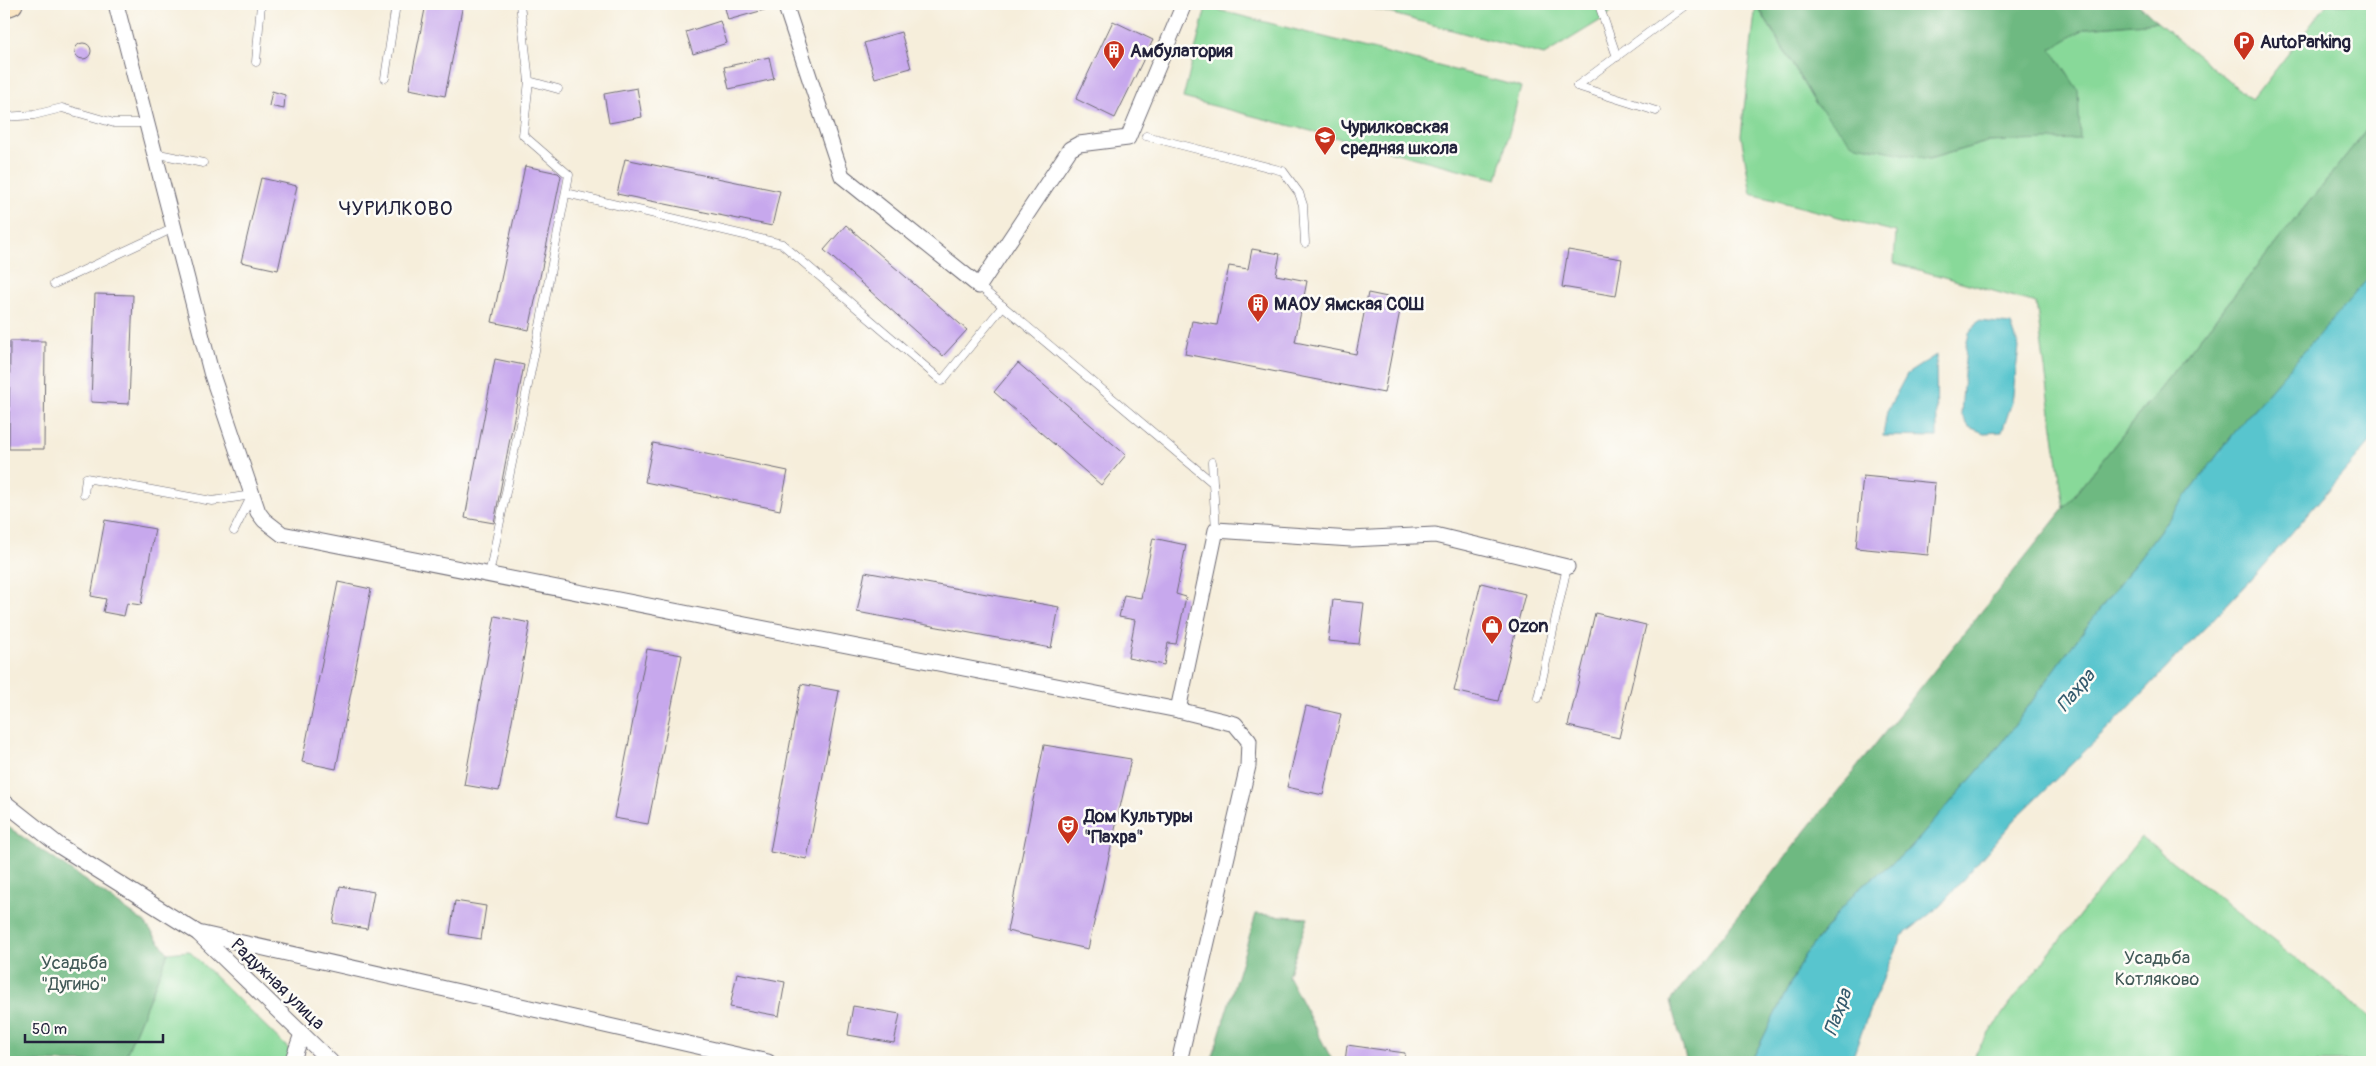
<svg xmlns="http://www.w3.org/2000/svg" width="2376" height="1066" font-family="Pangolin,sans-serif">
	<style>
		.green { fill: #88d999; stroke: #557e6a }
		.forest { fill: #6eb981; stroke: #486e5e }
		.water { fill: #58c5ce; stroke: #3d7484 }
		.building { fill: #c7a8ed }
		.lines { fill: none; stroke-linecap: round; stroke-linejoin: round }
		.lane-casing { stroke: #6c6973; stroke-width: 9 }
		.street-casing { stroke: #6c6973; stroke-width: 17 }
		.secondary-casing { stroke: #6c6973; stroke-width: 23 }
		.lane { stroke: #fff; stroke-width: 8 }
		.street { stroke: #fff; stroke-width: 15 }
		.secondary { stroke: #fbe6c4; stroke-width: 21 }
		.labels { text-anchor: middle; stroke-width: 5; stroke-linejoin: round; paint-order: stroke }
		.poi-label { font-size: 18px; font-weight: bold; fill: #22223b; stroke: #fdfcf7; text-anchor: start }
		.park-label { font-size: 18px; fill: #415957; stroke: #fdfcf7 }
		.street-label { font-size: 18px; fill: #22223b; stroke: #fdfcf7 }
		.water-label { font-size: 19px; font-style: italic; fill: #355b6e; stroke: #fdfcf7 }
		.quarter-label { font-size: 20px; letter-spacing: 1px; fill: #22223b; stroke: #fdfcf7 }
	</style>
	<rect width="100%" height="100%" fill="#fdfcf7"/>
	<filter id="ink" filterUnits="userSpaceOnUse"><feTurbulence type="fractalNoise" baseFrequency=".02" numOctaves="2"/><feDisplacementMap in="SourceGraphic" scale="10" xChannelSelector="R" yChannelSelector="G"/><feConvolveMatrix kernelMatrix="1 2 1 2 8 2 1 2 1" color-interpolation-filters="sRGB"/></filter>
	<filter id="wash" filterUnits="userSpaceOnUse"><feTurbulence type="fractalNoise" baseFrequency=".0096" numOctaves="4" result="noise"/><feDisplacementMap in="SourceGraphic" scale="20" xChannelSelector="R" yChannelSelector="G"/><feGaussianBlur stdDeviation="1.12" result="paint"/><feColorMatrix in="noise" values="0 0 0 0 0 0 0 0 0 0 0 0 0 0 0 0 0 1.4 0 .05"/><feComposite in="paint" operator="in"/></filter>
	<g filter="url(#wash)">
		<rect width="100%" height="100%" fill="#f6eedb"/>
		<g class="green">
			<polygon points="1356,4 1621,4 1601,20 1544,55"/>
			<polygon points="1756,4 1815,103 1929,159 1987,142 2023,140 2078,90 2050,49 2086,28 2157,22 2252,100 2327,4 2372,4 2372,123 2064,508 2036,303 1894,263 1896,232 1751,194 1741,135"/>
			<polygon points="1206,7 1521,87 1497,179 1183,98"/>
			<polygon points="2141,837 2372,1018 2372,1062 1969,1062 2008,1006"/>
			<polygon points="189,951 302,1062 123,1062 168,953"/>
		</g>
		<g class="forest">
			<polygon points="1757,4 2138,4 2157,22 2086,28 2051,49 2078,90 2080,139 1987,142 1929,159 1852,144 1815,103"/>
			<polygon points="2372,123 2372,274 2366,282 2244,420 2066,654 2002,743 1910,849 1856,891 1804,956 1751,1062 1687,1062 1670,1001"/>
			<polygon points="4,824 144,922 168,953 123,1062 4,1062"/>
			<polygon points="1256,914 1308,918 1288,976 1333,1062 1211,1062"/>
		</g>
		<g class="water">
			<polygon points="2372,274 2372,440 2255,575 2119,718 2018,816 1941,905 1902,936 1870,1009 1851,1062 1751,1062 1804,956 1856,891 1910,849 2002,743 2066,654 2244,420"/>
			<polygon points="1978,321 2011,324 2019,347 2012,402 2002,432 1984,433 1969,427 1961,414 1966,346 1969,334"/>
			<polygon points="1936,355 1937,437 1883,436 1887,411 1907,374"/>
		</g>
		<g id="blocks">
			<g class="building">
				<polygon points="426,4 463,4 445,96 409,89"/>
				<polygon points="724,4 770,4 771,8 728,20"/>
				<polygon points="720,21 727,43 693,54 686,32"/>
				<polygon points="1113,21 1153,40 1115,118 1076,99"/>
				<polygon points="901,32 911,68 875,78 864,43"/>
				<circle cx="83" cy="51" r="8"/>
				<polygon points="769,57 774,79 729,89 724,67"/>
				<polygon points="637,88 642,117 609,123 604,94"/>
				<polygon points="272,91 285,95 284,109 269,106"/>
				<polygon points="625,159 780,191 772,226 617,194"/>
				<polygon points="525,166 558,173 561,176 529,330 492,322"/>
				<polygon points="261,178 297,186 278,270 241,262"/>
				<polygon points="846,225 967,330 943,356 824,250"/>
				<polygon points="1252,249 1280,254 1276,275 1307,281 1295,342 1356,354 1368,293 1402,300 1384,393 1185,354 1192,321 1217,325 1229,266 1248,269"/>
				<polygon points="1568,250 1622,259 1616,296 1562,287"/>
				<polygon points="95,294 133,295 129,404 91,402"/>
				<polygon points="10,341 45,341 44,449 9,449"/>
				<polygon points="495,359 524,365 494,523 465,518"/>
				<polygon points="1018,363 1126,455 1101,485 994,392"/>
				<polygon points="653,443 788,471 780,510 645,482"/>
				<polygon points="1863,476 1935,483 1928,555 1856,548"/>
				<polygon points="105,520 155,529 141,605 127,603 124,616 103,612 106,599 91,596"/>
				<polygon points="1153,538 1186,545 1176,594 1186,597 1176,644 1168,643 1164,665 1128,658 1135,620 1119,617 1124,595 1141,598"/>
				<polygon points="865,572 1059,607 1051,648 857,612"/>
				<polygon points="338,582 371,589 336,769 302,762"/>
				<polygon points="1481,583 1525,594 1498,701 1454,691"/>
				<polygon points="1333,600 1364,603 1359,644 1328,641"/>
				<polygon points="1595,613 1646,625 1619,738 1568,726"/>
				<polygon points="495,616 530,623 499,791 464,785"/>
				<polygon points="647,649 682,655 648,824 614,818"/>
				<polygon points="801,684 839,691 807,859 770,852"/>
				<polygon points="1306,706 1341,714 1323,795 1287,787"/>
				<polygon points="1044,745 1131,759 1088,949 1007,931"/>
				<polygon points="340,886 374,892 367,929 333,923"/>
				<polygon points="455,901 486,906 481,939 450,934"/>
				<polygon points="737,973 785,982 779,1016 730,1007"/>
				<polygon points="853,1006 900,1014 894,1043 848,1035"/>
				<polygon points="1347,1045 1405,1053 1404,1062 1345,1062"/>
			</g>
		</g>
	</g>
	<g filter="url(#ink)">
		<use href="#blocks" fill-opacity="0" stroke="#6c6973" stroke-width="1"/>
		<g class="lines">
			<g class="lane-casing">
				<g id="lane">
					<polyline points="520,4 529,81 558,89"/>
					<polyline points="1602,4 1600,8 1617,57"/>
					<polyline points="256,62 261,4"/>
					<polyline points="385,78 396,4"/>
					<polyline points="1577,86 1687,4"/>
					<polyline points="1577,86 1656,111"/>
					<polyline points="4,117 34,115 62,108 114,123 147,123"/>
					<polyline points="1146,136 1283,171 1299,193 1303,205 1305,243"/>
					<polyline points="154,153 203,163"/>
					<polyline points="566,193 782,244 942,381 1003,306"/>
					<polyline points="54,284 174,228"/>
					<polyline points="979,286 1213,483 1216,530"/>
					<polyline points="1212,462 1213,483"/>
					<polyline points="84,494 86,478 212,501 252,495"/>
					<polyline points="234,531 251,497"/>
					<polyline points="489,575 539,331 569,175 523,135 529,81"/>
					<polyline points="1538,698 1567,567"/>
				</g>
			</g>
			<g class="street-casing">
				<g id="street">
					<polyline points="116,4 211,372 258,512 264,520 282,534 1178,710 1235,724 1249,741 1248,766 1179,1062"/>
					<polyline points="785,4 842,176 979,286 1070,149 1079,144 1128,138 1184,4"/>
					<polyline points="1178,710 1216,530 1351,539 1435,535 1567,567"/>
					<polyline points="4,802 61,847 198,933 768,1062"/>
					<polyline points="199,934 331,1062"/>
					<polyline points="292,1062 302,1034"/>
				</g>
			</g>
			<g class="secondary-casing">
				<polyline id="secondary" points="4,7 12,4"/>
			</g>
			<use href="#lane" class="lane"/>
			<use href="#street" class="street"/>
			<use href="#secondary" class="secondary"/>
		</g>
	</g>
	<defs>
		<g id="parking-pin" transform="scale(1.125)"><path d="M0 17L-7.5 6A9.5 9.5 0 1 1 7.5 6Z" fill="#c8321e" stroke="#fdfcf7"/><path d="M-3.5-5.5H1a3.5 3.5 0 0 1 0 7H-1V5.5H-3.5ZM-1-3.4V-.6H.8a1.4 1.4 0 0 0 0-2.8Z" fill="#fff"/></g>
		<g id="building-pin" transform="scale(1.125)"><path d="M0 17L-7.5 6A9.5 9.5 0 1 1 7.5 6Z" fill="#c8321e" stroke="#fdfcf7"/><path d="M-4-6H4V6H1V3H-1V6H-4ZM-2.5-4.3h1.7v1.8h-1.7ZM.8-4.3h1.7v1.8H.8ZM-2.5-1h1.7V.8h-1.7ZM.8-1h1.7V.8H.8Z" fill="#fff"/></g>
		<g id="school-pin" transform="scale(1.125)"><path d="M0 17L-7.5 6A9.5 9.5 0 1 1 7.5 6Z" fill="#c8321e" stroke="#fdfcf7"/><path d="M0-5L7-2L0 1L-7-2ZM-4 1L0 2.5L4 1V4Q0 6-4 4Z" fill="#fff"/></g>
		<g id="shop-pin" transform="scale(1.125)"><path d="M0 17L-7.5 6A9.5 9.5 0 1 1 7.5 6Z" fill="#c8321e" stroke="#fdfcf7"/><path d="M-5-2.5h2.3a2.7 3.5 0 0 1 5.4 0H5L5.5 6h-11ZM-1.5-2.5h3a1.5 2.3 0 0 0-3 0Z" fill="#fff"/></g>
		<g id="theatre-pin" transform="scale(1.125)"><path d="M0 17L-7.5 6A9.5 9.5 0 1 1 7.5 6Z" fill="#c8321e" stroke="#fdfcf7"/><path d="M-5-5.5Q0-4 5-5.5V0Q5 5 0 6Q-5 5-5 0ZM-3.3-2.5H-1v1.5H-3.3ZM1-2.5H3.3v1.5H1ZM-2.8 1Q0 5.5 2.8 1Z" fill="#fff"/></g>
	</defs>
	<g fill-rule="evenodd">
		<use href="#parking-pin" x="2244" y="42"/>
		<use href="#building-pin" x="1114" y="51"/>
		<use href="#school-pin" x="1325" y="137"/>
		<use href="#building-pin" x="1258" y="304"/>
		<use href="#shop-pin" x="1492" y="626"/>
		<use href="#theatre-pin" x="1068" y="826"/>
	</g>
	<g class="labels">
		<g class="poi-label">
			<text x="2260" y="48">AutoParking</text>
			<text x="1130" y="57">Амбулатория</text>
			<text x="1341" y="133">Чурилковская<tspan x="1341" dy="21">средняя школа</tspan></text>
			<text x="1274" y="310">МАОУ Ямская СОШ</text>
			<text x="1508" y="632">Ozon</text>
			<text x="1084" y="822">Дом Культуры<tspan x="1084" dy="21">"Пахра"</tspan></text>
		</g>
		<g class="park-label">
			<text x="2157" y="964">Усадьба<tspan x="2157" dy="21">Котляково</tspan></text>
			<text x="74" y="969">Усадьба<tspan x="74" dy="21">"Дугино"</tspan></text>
		</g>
		<g class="street-label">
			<text transform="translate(278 984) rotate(44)" y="6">Радужная улица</text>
		</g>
		<g class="water-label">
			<text transform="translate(2075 690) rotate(-50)" y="7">Пахра</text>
			<text transform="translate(1837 1012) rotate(-70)" y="7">Пахра</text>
		</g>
		<g class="quarter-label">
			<text x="396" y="215">ЧУРИЛКОВО</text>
		</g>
	</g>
	<rect width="2376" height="1066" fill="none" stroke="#fdfcf7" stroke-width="20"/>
	<path d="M25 1034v8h138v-8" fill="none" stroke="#22223b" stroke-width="2.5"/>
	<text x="32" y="1034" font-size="15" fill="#22223b" stroke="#fdfcf7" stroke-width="4" paint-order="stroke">50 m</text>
</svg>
